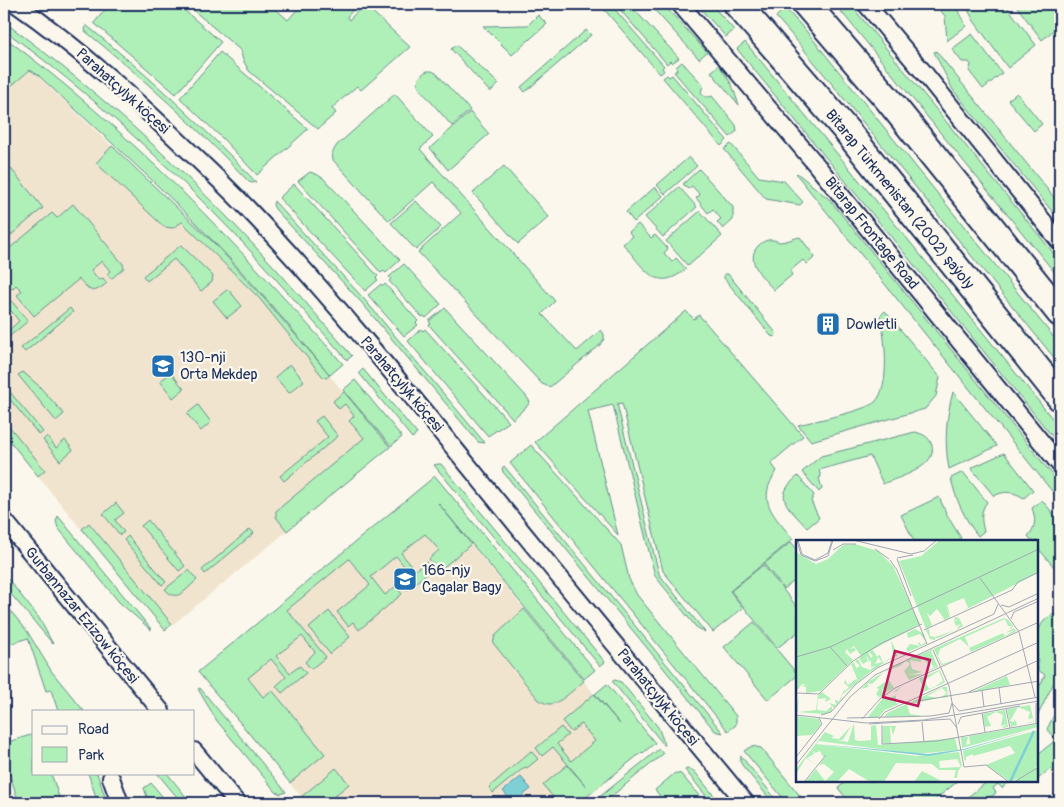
<svg xmlns="http://www.w3.org/2000/svg" width="1064" height="807" font-family="Pangolin,sans-serif">
	<style>
		.built { fill: #f1e4cf }
		.green { fill: #afefb8; stroke: #658f8b }
		.water { fill: #7ed0d5; stroke: #5690a5 }
		.lines { fill: none; stroke-linecap: round; stroke-linejoin: round }
		.minor-casing { stroke: #1b2f5e; stroke-width: 20 }
		.primary-casing { stroke: #1b2f5e; stroke-width: 30 }
		.minor { stroke: #fbf7ec; stroke-width: 16 }
		.primary { stroke: #fbf7ec; stroke-width: 26 }
		.labels { text-anchor: middle; stroke-width: 4.5; stroke-linejoin: round; paint-order: stroke }
		.street-label { font-size: 15px; fill: #1b2f5e; stroke: #fbf7ec }
		.poi-label { font-size: 15px; fill: #1b2f5e; stroke: #fbf7ec; text-anchor: start }
		.inset-river { fill: none; stroke: #7ed0d5; stroke-width: 2.5 }
		.inset-road { fill: none; stroke: #a1a7b3; stroke-width: 1 }
		.view { fill: #c2185b; fill-opacity: 0.15; stroke: #c2185b; stroke-width: 2.5 }
		.inset-edge { fill: none; stroke: #1b2f5e; stroke-width: 2.5 }
	</style>
	<rect width="100%" height="100%" fill="#fbf7ec"/>
	<filter id="ink" filterUnits="userSpaceOnUse"><feTurbulence type="fractalNoise" baseFrequency=".02" numOctaves="2"/><feDisplacementMap in="SourceGraphic" scale="10" xChannelSelector="R" yChannelSelector="G"/><feConvolveMatrix kernelMatrix="1 2 1 2 8 2 1 2 1" color-interpolation-filters="sRGB"/></filter>
	<g filter="url(#ink)">
		<g class="built">
			<polygon points="30,71 38,76 214,243 262,296 390,447 165,631 4,435 4,92"/>
			<polygon points="423,486 642,752 579,803 306,803 198,672"/>
		</g>
		<g class="green">
			<polygon points="110,4 177,4 221,42 176,94 94,23"/>
			<polygon points="186,4 270,4 288,20 302,4 353,4 356,6 347,17 349,20 364,4 410,47 361,90 357,86 332,108 336,113 318,129 249,71 243,60 240,50"/>
			<polygon points="606,4 610,4 664,66 662,68 664,71 660,74 602,7"/>
			<polygon points="615,4 629,4 679,58 672,63 670,61 667,64"/>
			<polygon points="649,4 663,4 707,52 699,59"/>
			<polygon points="696,4 711,4 734,30 726,37"/>
			<polygon points="835,4 850,4 1060,261 1060,279"/>
			<polygon points="935,4 957,4 958,11 966,26 947,41 945,16"/>
			<polygon points="965,4 1005,4 1036,45 1008,68 974,21"/>
			<polygon points="1015,4 1060,4 1060,25 1042,40"/>
			<polygon points="785,8 807,32 1060,345 1060,365 797,41 776,17"/>
			<polygon points="538,15 547,24 512,55 483,26 528,25"/>
			<path d="M4 22C92 86 174 160 249 240 285 277 318 317 352 356L347 360C313 321 279 282 244 244 170 166 90 93 4 30Z"/>
			<path d="M86 25C147 74 203 126 256 182L252 183 249 182C198 128 143 78 85 31Z"/>
			<polygon points="586,30 591,35 525,92 521,87"/>
			<polygon points="972,34 1002,73 983,89 969,71 971,65 969,62 962,62 952,49"/>
			<path d="M4 37C132 132 238 245 343 364L330 375C293 330 255 285 215 243 159 184 97 130 38 75L30 70 4 92Z"/>
			<polygon points="745,42 910,242 1060,428 1060,446 901,249 737,49"/>
			<polygon points="456,45 499,84 490,92 451,49"/>
			<polygon points="936,51 1060,205 1060,221 953,90 934,52"/>
			<polygon points="220,52 308,129 257,175 222,138 180,98"/>
			<path d="M682 62 703 85 701 93C704 97 707 98 712 96L736 125 737 131 730 137 674 72 677 70 676 67Z"/>
			<polygon points="719,65 732,85 739,105 711,72"/>
			<path d="M427 71H432L436 73 470 110 452 126 419 88C416 80 420 75 427 71Z"/>
			<polygon points="667,75 669,77 672,75 727,140 721,146 663,78"/>
			<polygon points="1017,93 1042,124 1034,131 1008,100"/>
			<polygon points="395,94 433,137 420,149 555,301 542,314 577,351 601,330 604,334 604,339 600,345 550,387 542,384 418,252 461,213 433,182 389,221 333,160 332,153 337,145"/>
			<polygon points="470,112 489,134 448,170 430,148"/>
			<polygon points="731,144 759,177 784,181 803,202 800,205 766,199 724,149"/>
			<polygon points="112,146 214,243 262,296 330,375 326,378 323,377 259,298 182,222 173,228 164,227 96,163"/>
			<polygon points="689,157 697,166 665,194 657,185"/>
			<polygon points="4,160 43,208 4,241"/>
			<polygon points="504,166 549,217 518,244 473,193"/>
			<polygon points="699,169 733,207 733,220 723,229 717,222 721,219 713,209 708,213 696,198 700,195 692,186 688,189 683,184"/>
			<polygon points="310,172 318,175 324,179 400,260 386,273 384,271 381,273 298,181"/>
			<polygon points="797,173 829,199 1060,484 1060,501 796,174"/>
			<polygon points="294,184 378,276 376,278 378,280 365,291 279,198"/>
			<polygon points="655,187 663,196 634,222 626,212"/>
			<polygon points="679,187 697,207 663,237 645,217"/>
			<polygon points="274,201 364,299 485,443 478,442 361,302 275,209 273,205"/>
			<polygon points="416,201 441,227 416,250 391,223"/>
			<path d="M73 204 123 264 124 268 111 279 107 274 110 271 102 261 91 270 99 280 103 278 107 283C92 295 91 292 79 279L34 316 17 295 22 291 16 285 12 289 4 279V253L52 213 57 218Z"/>
			<polygon points="700,211 722,236 688,266 666,241"/>
			<path d="M638 224 651 238 655 235 668 249 664 253 672 262 676 258 686 269C655 295 643 266 623 244L632 236 629 232Z"/>
			<path d="M800 237 815 257 807 264 803 260 790 271 792 275 774 290C764 279 744 261 758 246 761 243 764 241 768 240 773 239 776 241 780 242 786 242 794 238 800 237Z"/>
			<polygon points="181,245 213,276 212,282 201,291 174,259 147,281 143,276"/>
			<polygon points="404,264 441,304 426,318 424,316 422,317 389,281 391,279 389,277"/>
			<polygon points="724,274 728,274 776,333 775,337 771,336 724,278"/>
			<polygon points="381,284 383,286 385,284 418,321 416,323 418,325 404,336 368,295"/>
			<polygon points="228,289 242,306 227,318 213,301"/>
			<polygon points="4,292 28,321 4,341 4,335 19,321 4,302"/>
			<polygon points="70,308 73,312 25,352 21,348"/>
			<polygon points="445,308 526,396 530,402 529,404 513,419 429,325 431,324 429,321"/>
			<path d="M686 311 694 319 699 315 803 436 771 463 777 471C755 501 774 515 793 539L730 591 743 608 713 632 663 571 622 403 617 404 659 574 705 632 696 627 655 576 613 405 588 411 618 535 535 442Z"/>
			<path d="M885 311 940 377 936 396 925 409 811 441 798 425C814 421 865 411 875 402 891 387 885 335 880 316Z"/>
			<polygon points="421,329 423,331 425,329 509,422 488,436 408,341"/>
			<polygon points="290,364 304,381 289,393 275,377"/>
			<polygon points="363,369 417,434 412,438 359,373"/>
			<polygon points="23,372 39,386 64,414 56,421 18,375"/>
			<polygon points="171,373 184,389 173,398 160,381"/>
			<polygon points="355,380 402,437 391,446 343,390"/>
			<polygon points="5,386 43,432 39,435 4,392"/>
			<polygon points="344,392 390,447 287,531 276,517 276,511 364,438 349,421 354,416 345,404 339,409 333,401"/>
			<path d="M953 392 997 446 949 469C944 443 946 417 953 392Z"/>
			<polygon points="198,405 211,422 201,431 187,414"/>
			<polygon points="322,416 338,436 284,481 280,476 328,437 315,421"/>
			<polygon points="4,420 45,470 38,476 4,434"/>
			<path d="M915 432C923 434 930 437 932 446 937 468 898 477 883 484L870 456 819 470 821 477 819 478 822 489 819 492 802 472 821 456Z"/>
			<polygon points="47,436 56,448 65,440 73,450 60,461 43,440"/>
			<polygon points="531,445 621,545 629,579 637,595 736,716 736,725 728,731 510,463"/>
			<path d="M1004 453 1033 490 1024 498C1014 492 1005 490 994 496L971 468Z"/>
			<polygon points="438,464 441,464 605,662 600,666 434,465"/>
			<polygon points="504,466 723,733 715,731 503,472 502,468"/>
			<path d="M963 472 987 502C980 511 981 520 984 531L978 536C965 520 955 498 951 478Z"/>
			<polygon points="435,476 595,670 584,679 438,503 471,544 439,571 429,559 439,550 425,534 401,553 415,570 426,562 432,569 407,590 400,583 411,574 396,556 371,577 385,595 396,586 402,594 359,630 353,622 348,626 337,612 370,585 349,559 287,610 326,657 311,669 305,662 315,652 302,636 276,656 290,673 300,666 306,673 282,693 276,686 286,677 271,659 248,678 263,697 272,690 325,754 290,783 198,672"/>
			<path d="M798 476 814 495 811 501 819 518 807 528C789 507 771 498 798 476Z"/>
			<polygon points="939,497 948,517 961,538 956,541 914,541 901,515"/>
			<path d="M1042 500 1060 522V557L1054 567 1038 548V541H1032L1028 536C1036 527 1036 519 1032 508Z"/>
			<polygon points="116,503 124,513 115,520 124,532 120,535 103,514"/>
			<polygon points="58,516 151,629 151,630 119,602 58,528 56,521"/>
			<polygon points="148,520 185,566 179,571 141,526"/>
			<polygon points="89,523 172,624 165,630 82,529"/>
			<polygon points="250,529 254,533 205,574 202,570"/>
			<polygon points="128,536 166,582 162,585 124,540"/>
			<polygon points="791,542 798,550 798,578 784,589 764,564"/>
			<polygon points="763,565 798,608 798,632 777,648 731,591"/>
			<path d="M189 570 197 580C186 589 177 604 165 589Z"/>
			<polygon points="4,574 39,618 53,644 4,586"/>
			<polygon points="4,603 27,631 52,672 84,711 58,711 51,690 46,691 28,638 4,646"/>
			<path d="M524 609 584 681C576 687 559 705 549 704 545 704 541 701 538 699L493 643 495 636Z"/>
			<polygon points="329,611 350,637 330,654 309,628"/>
			<path d="M1054 614H1060V670L1038 715V690L1045 675 1038 670C1038 649 1031 624 1054 614Z"/>
			<polygon points="754,622 798,675 768,700 724,647"/>
			<polygon points="615,680 621,682 658,727 665,745 664,745 612,681"/>
			<polygon points="607,684 655,743 643,753 642,752 579,803 558,803 543,785 567,765 586,786 553,747 542,756 536,748 561,727 568,735 557,744 571,761 595,741 581,724 571,732 562,721 594,694 620,724 595,694"/>
			<polygon points="200,688 286,792 281,794 276,792 217,721 198,689"/>
			<polygon points="1060,703 1060,781 1050,769 1038,779 1038,754 1056,740 1047,729"/>
			<polygon points="34,734 34,773 51,773 61,803 19,803 4,757 4,743"/>
			<polygon points="752,746 761,748 806,803 787,803 744,751"/>
			<polygon points="659,749 663,754 603,803 592,803"/>
			<polygon points="531,751 538,759 527,768 525,767 493,793 489,787"/>
			<polygon points="741,756 779,803 773,803 742,765 740,761"/>
			<polygon points="336,768 349,784 326,803 306,803 301,797"/>
			<polygon points="687,769 694,771 720,803 712,803 685,770"/>
			<polygon points="88,773 97,773 107,803 98,803"/>
			<polygon points="157,773 167,773 191,803 182,803"/>
			<polygon points="675,773 681,774 705,803 652,803 660,796 655,790"/>
			<polygon points="847,781 958,781 931,803 850,803 838,788"/>
			<polygon points="988,781 1011,781 1002,788 998,784 993,788 996,793 985,801 982,797 976,801 977,803 960,803"/>
			<polygon points="151,783 168,803 149,803 144,788"/>
		</g>
		<polygon class="water" points="521,777 531,789 513,803 503,791"/>
		<g class="lines">
			<g class="minor-casing">
				<g id="minor">
					<path d="M16 4C79 48 135 99 190 152 210 171 230 190 249 210 329 294 402 384 476 475 565 585 656 694 746 803"/>
					<polyline points="680,4 814,162 1060,465"/>
					<polyline points="866,4 925,74 1060,242"/>
					<polyline points="4,520 161,711"/>
					<polyline points="194,751 237,803"/>
					<polyline points="111,778 120,803"/>
				</g>
			</g>
			<g class="primary-casing">
				<g id="primary">
					<polyline points="737,4 846,130 1060,397"/>
					<polyline points="806,4 891,103 1060,313"/>
				</g>
			</g>
			<use href="#minor" class="minor"/>
			<use href="#primary" class="primary"/>
		</g>
	</g>
	<defs>
		<g id="building-square" transform="scale(1.25)"><rect x="-9" y="-9" width="18" height="18" rx="4" fill="#1f6fb2" stroke="#fbf7ec"/><path d="M-4-6H4V6H1V3H-1V6H-4ZM-2.5-4.3h1.7v1.8h-1.7ZM.8-4.3h1.7v1.8H.8ZM-2.5-1h1.7V.8h-1.7ZM.8-1h1.7V.8H.8Z" fill="#fff"/></g>
		<g id="school-square" transform="scale(1.25)"><rect x="-9" y="-9" width="18" height="18" rx="4" fill="#1f6fb2" stroke="#fbf7ec"/><path d="M0-5L7-2L0 1L-7-2ZM-4 1L0 2.5L4 1V4Q0 6-4 4Z" fill="#fff"/></g>
	</defs>
	<g fill-rule="evenodd">
		<use href="#building-square" x="828" y="324"/>
		<use href="#school-square" x="163" y="366"/>
		<use href="#school-square" x="405" y="579"/>
	</g>
	<g class="labels">
		<g class="street-label">
			<text transform="translate(123 91) rotate(42)" y="5">Parahatçylyk köçesi</text>
			<text transform="translate(900 199) rotate(51)" y="5">Bitarap Türkmenistan (2002) şaýoly</text>
			<text transform="translate(872 233) rotate(51)" y="5">Bitarap Frontage Road</text>
			<text transform="translate(402 384) rotate(50)" y="5">Parahatçylyk köçesi</text>
			<text transform="translate(82 615) rotate(51)" y="5">Gurbannazar Ezizow köçesi</text>
			<text transform="translate(658 697) rotate(51)" y="5">Parahatçylyk köçesi</text>
		</g>
		<g class="poi-label">
			<text x="846" y="329">Dowletli</text>
			<text x="180" y="362">130-nji<tspan x="180" dy="17">Orta Mekdep</tspan></text>
			<text x="422" y="575">166-njy<tspan x="422" dy="17">Cagalar Bagy</tspan></text>
		</g>
	</g>
	<g transform="translate(796 540)">
		<rect width="242" height="242" fill="#fbf7ec"/>
		<path d="M144 0H242V33L165 72 172 68 168 58 151 65 155 77 149 64 154 77 149 80 141 69 134 76 131 73 136 85 130 89 103 21 125 16ZM59 4 82 11 97 26 124 84 65 116 58 106 54 109 58 108 60 110 54 114 51 109 49 112 57 120 25 151 10 153V147L5 146 11 145 6 144 0 152V12L20 24 32 19 47 5ZM159 77 163 78 167 86 162 89 142 98H139V100L134 99 130 90 133 89 134 96 139 97 160 90 165 84 160 86 158 82 163 79 158 81ZM208 78 211 79 213 81 217 86 216 88 213 89 216 86H212L209 79 169 97 173 107 164 99 144 109 142 116 146 124 160 119 147 125H145L138 109 135 111 142 127 128 133 142 125 137 127 134 119V128L126 115 125 122 117 121 118 129 117 121 114 120 116 129 126 132 111 135 127 134 113 140 108 131 114 124 110 121 104 126 88 132 76 144 72 143V147L65 149 72 142 80 137 98 126ZM122 86 95 100 102 116 112 111 110 109 114 104 124 106 122 103 123 102 125 105 130 102 124 94 112 98 111 93 119 89 128 94 130 104 102 116 97 117 74 132 46 155 45 159 38 168 33 163 36 159 33 163 40 165 39 160 43 161 48 150 45 147 49 151 53 147 48 143 49 140 52 145 60 139 62 141 55 124 58 122 60 128 64 126 59 121 62 119 66 127 74 130 79 126 75 127V120L73 122 72 118 70 116 72 121 67 124 63 118 72 112 75 118 77 116 73 112 76 109 82 118 79 124 86 122 81 116 84 115 87 123 97 116 95 99ZM218 88 220 91 219 92 175 112 173 108 207 93 209 96 219 90 209 93ZM144 130 149 142 146 144 125 153 128 149 123 138 127 137 133 149 140 146 147 141 143 131 130 139 128 136ZM211 136 214 145 176 152ZM93 140 98 148 89 153 85 147 88 154 84 158 80 154 83 149 80 148 89 142V146ZM106 146 100 152 101 155 99 151 90 156 92 159 100 155V163L103 164 89 170 83 177H72L86 159ZM147 147H151L152 157 144 158 151 153 146 148 131 156 142 158 111 165 114 174 126 176 88 177 91 173ZM26 152 35 159 29 162 30 158 22 159 21 170 30 171 36 166V171L28 174 0 172 3 155 2 172 20 170 22 155ZM234 165 238 182 233 183 232 182H237V178L232 179 234 172 222 167 214 181 219 182 216 178 220 181 221 185 215 187 211 170 212 169ZM209 170 212 187 206 188 211 184 205 186 207 175 200 172 191 177 195 186 189 187 186 174ZM0 176 23 179 25 185 16 195 0 196ZM58 183 59 200 64 201 75 200V186L80 185 82 205 159 198 162 210 120 214 23 201 20 204 121 216 163 212 166 226 162 231 161 238H158L160 230H143L136 224 100 223 88 242H74L53 229 41 242H19L20 239 18 242H9L20 229 29 241 38 232 28 224 23 225 31 214 27 217 24 211 19 213 16 210 18 214 11 218 20 225 10 218 0 234V229L29 192 38 196 35 198 43 199 55 186 47 200H41L52 202ZM161 219 165 227 144 228 143 221ZM242 184V187L166 208 165 197H172L170 205 174 204 173 196ZM87 186H100L97 195 95 187H94L95 203H86ZM242 190V226L238 228 242 227V242H219L222 238 215 242 190 225 219 213 214 206 177 216V214L170 217V221L168 219 167 211ZM126 231 138 237 147 242H118Z" fill="#afefb8" fill-rule="evenodd"/>
		<path d="M242 188 168 210 132 216 24 204 132 214 168 209Z" fill="#7ed0d5"/>
		<path class="inset-river" d="M214 242 238 191"/>
		<path class="inset-road" d="M1 0 5 15 19 21 32 16 37 0M2 0 6 14 19 20 32 13 36 0M57 0 115 14 128 11 141 0M79 9 93 19M37 10 47 4H60M101 18 117 15M101 19 115 56M94 20 101 30 131 104M184 38 223 92 239 157M205 65 213 67 243 53M215 79 218 72 243 61M128 90 216 50 222 42 243 32M34 107 51 126M137 110 153 146 168 227 190 225 213 242M0 117 34 107 243 9M203 148 205 164M186 151 188 167M173 152 243 120M0 153 23 154 57 121 84 104 126 84M122 161 243 141M240 163V183M210 169 214 188M186 173 189 192M0 175 70 183 128 180 243 161M25 175 35 172 59 145 81 128 198 74 202 64M51 178 135 176 153 173 156 163 163 171 243 157M66 179 84 159 99 148 243 82M83 179 89 172 243 102M126 182 128 202M73 184 154 179 161 188M162 184 165 177 224 166M86 185V204L141 201 243 183M0 217 26 184 23 178M0 225 54 157 79 135 243 58M8 242 30 215M218 242 243 227"/>
		<path class="view" d="M99 111 134 120 122 166 87 157Z"/>
		<rect width="242" height="242" class="inset-edge"/>
	</g>
	<rect width="1064" height="807" fill="none" stroke="#fbf7ec" stroke-width="20"/>
	<rect x="10" y="10" width="1044" height="787" fill="none" stroke="#1b2f5e" stroke-width="2" filter="url(#ink)"/>
	<rect x="32" y="710" width="162" height="65" fill="#fbf7ec" stroke="#a1a7b3"/>
	<rect x="42" y="726" width="25" height="8" fill="#fbf7ec" stroke="#a1a7b3"/>
	<text x="78" y="734" font-size="15" fill="#1b2f5e">Road</text>
	<rect x="42" y="747" width="25" height="15" fill="#afefb8" stroke="#a1a7b3"/>
	<text x="78" y="760" font-size="15" fill="#1b2f5e">Park</text>
</svg>
